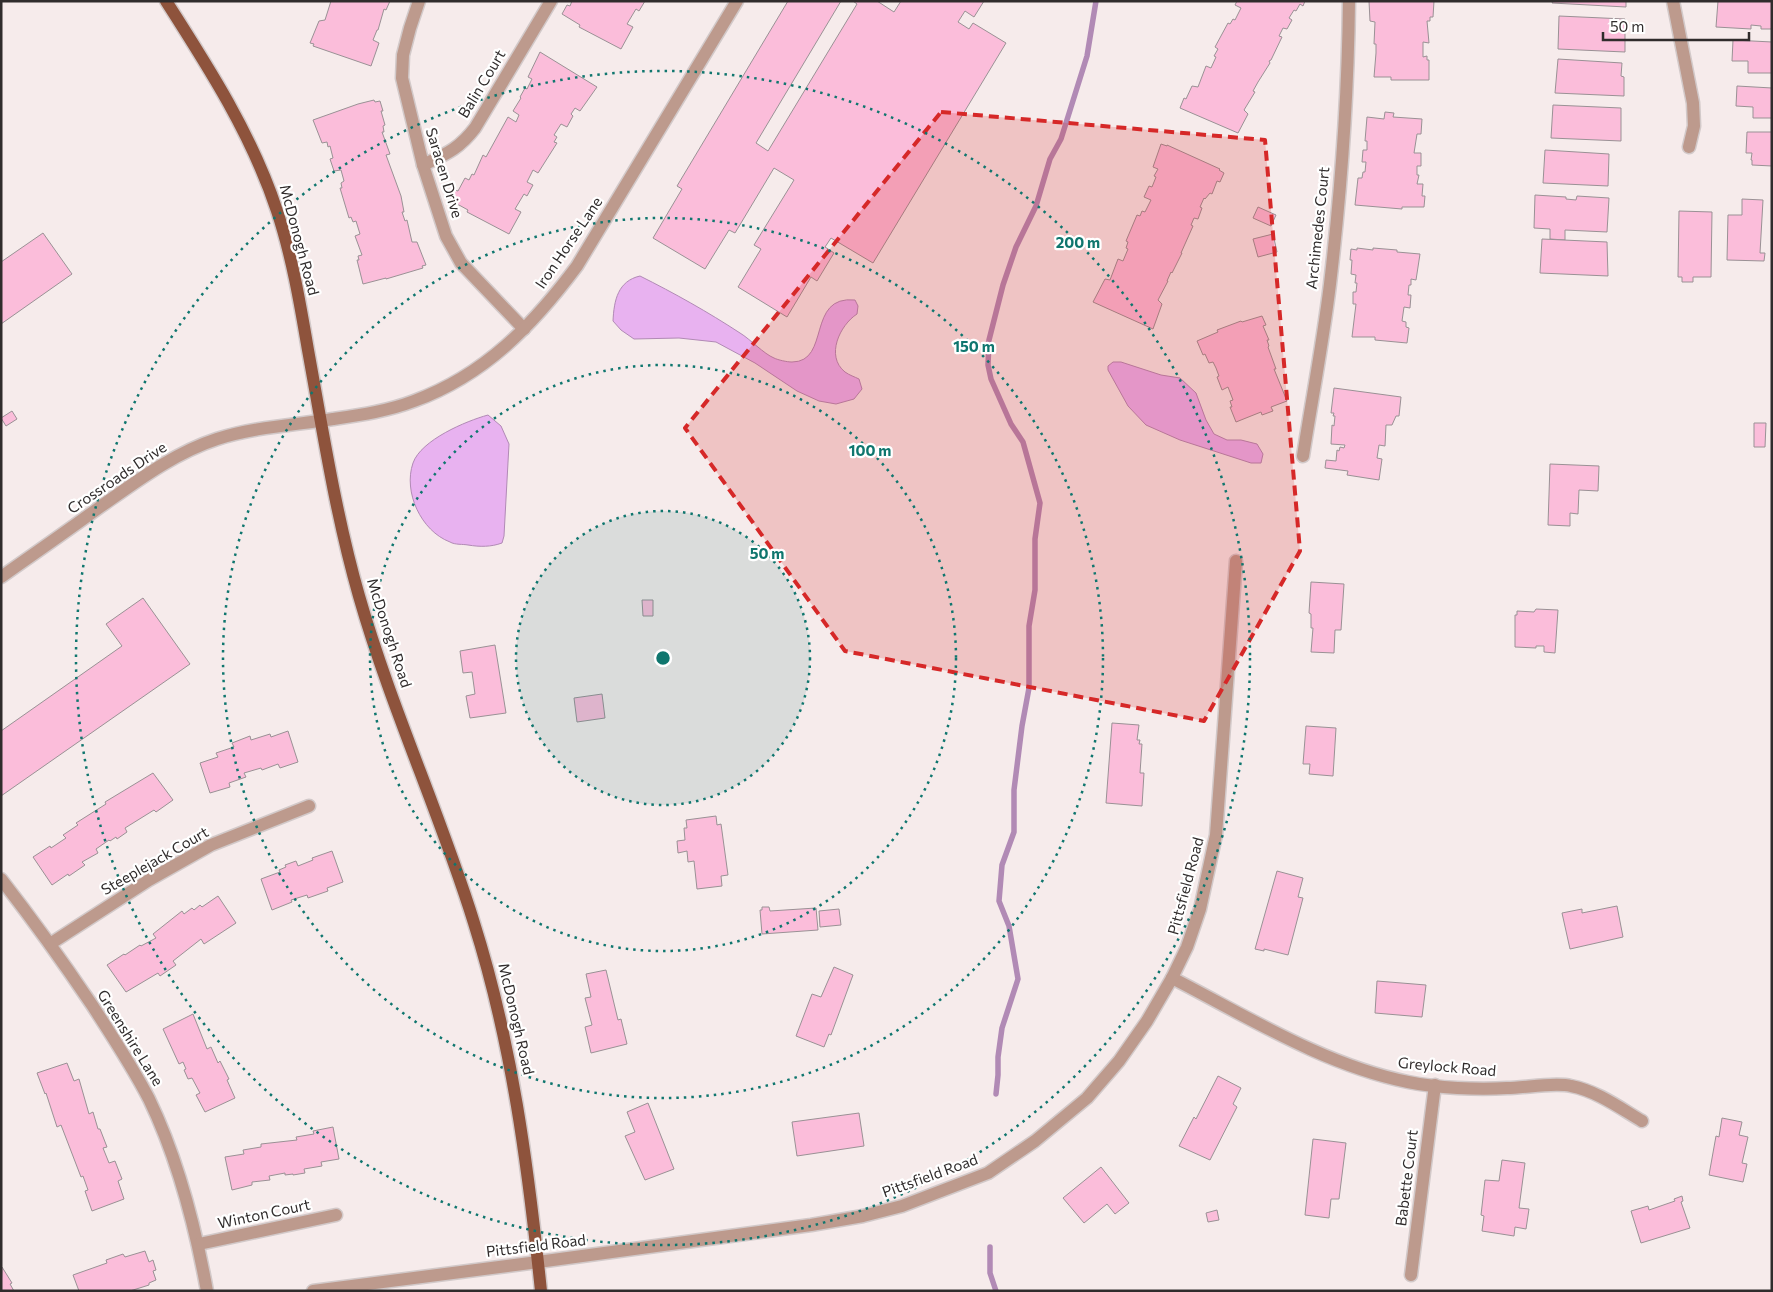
<svg xmlns="http://www.w3.org/2000/svg" width="1773" height="1292" font-family="Commissioner,sans-serif">
	<style>
		.water { fill: #e8b2f0; stroke: #b18ab5 }
		.lines { fill: none; stroke-linecap: round; stroke-linejoin: round }
		.stream { stroke: #b18ab5; stroke-width: 5.5 }
		.building { fill: #fbbdda; stroke: #9a9195 }
		.minor-casing { stroke: #d2c9c9; stroke-width: 15 }
		.major-casing { stroke: #d2c9c9; stroke-width: 15 }
		.minor { stroke: #bd9a8d; stroke-width: 12 }
		.major { stroke: #8e533c; stroke-width: 12 }
		.marked { fill: #d62828; fill-opacity: 0.2; stroke: #d62828; stroke-width: 4; stroke-dasharray: 10 6; stroke-linejoin: round }
		.ring { fill: none; stroke: #0f766e; stroke-width: 2.5; stroke-dasharray: 2.5 5 }
		.labels { text-anchor: middle; stroke-width: 4.5; stroke-linejoin: round; paint-order: stroke }
		.street-label { font-size: 15px; fill: #302c2c; stroke: #fff }
		.centre { fill: #0f766e; stroke: #fff; stroke-width: 2.5 }
		.ring-label { font-size: 15px; text-anchor: middle; font-weight: bold; fill: #0f766e; stroke: #fff; stroke-width: 4.5; stroke-linejoin: round; paint-order: stroke }
	</style>
	<rect width="100%" height="100%" fill="#f6ebeb"/>
	<g class="water">
		<path d="M640 276C674 293 708 312 740 333 750 339 764 354 774 358 778 360 787 362 792 362 831 362 806 295 855 300L858 306 857 314C840 325 825 356 845 372 849 375 855 377 859 379L862 389 854 399 836 404 819 401 797 391 755 363 716 342 679 338 634 339 621 330 613 321C614 300 618 281 640 276Z"/>
		<polygon points="1113,362 1121,362 1161,375 1180,378 1196,393 1206,420 1214,434 1227,440 1241,440 1257,444 1263,454 1261,463 1251,463 1180,440 1146,425 1128,406 1108,370 1108,366"/>
		<path d="M488 415 501 426 509 444 504 536 502 543C491 547 480 547 468 545 463 544 455 545 450 542 421 531 403 492 413 463 421 440 466 421 488 415Z"/>
	</g>
	<g class="lines">
		<g class="stream">
			<polyline points="996,1094 998,1075 998,1057 1002,1028 1018,979 1009,926 999,901 1002,865 1014,832 1014,790 1022,726 1029,688 1029,626 1035,590 1035,539 1040,503 1023,442 1011,424 991,379 988,365 989,340 1003,285 1016,247 1036,206 1050,159 1061,139 1087,56 1096,1"/>
			<polyline points="990,1247 990,1273 996,1291"/>
		</g>
	</g>
	<g class="building">
		<polygon points="331,1 390,1 386,10 384,9 378,30 377,30 373,40 379,43 371,66 313,46 314,44 310,43 319,21 325,20"/>
		<polygon points="572,1 645,1 639,11 636,9 627,24 633,27 621,49 579,27 580,25 562,14 567,5 570,6"/>
		<polygon points="788,1 841,1 756,143 768,151 857,4 853,1 877,1 894,12 901,1 984,1 974,17 965,11 958,22 969,29 973,23 1006,43 873,263 831,238 825,247 834,253 817,281 811,277 787,317 738,287 761,249 754,245 794,180 774,168 735,233 729,230 705,269 653,238 682,189 677,186"/>
		<polygon points="1237,1 1305,1 1303,6 1300,4 1296,11 1294,10 1289,18 1292,20 1287,29 1283,28 1279,36 1282,37 1271,60 1269,61 1270,63 1258,82 1253,91 1255,92 1244,110 1248,114 1238,133 1180,108 1184,98 1186,99 1192,86 1198,87 1206,66 1211,68 1216,57 1214,56 1218,49 1215,47 1228,23 1230,24 1233,19 1235,20 1241,8 1235,5"/>
		<polygon points="1369,1 1434,1 1433,17 1430,17 1430,21 1427,21 1429,43 1423,42 1423,57 1427,56 1427,60 1429,60 1429,80 1391,80 1391,77 1374,77 1376,53 1376,44 1374,44 1375,22 1370,21"/>
		<polygon points="1553,1 1626,1 1626,7 1552,3"/>
		<polygon points="1718,1 1772,1 1772,29 1761,29 1761,26 1751,25 1751,29 1716,27"/>
		<polygon points="1559,16 1625,19 1625,52 1558,49"/>
		<polygon points="1733,40 1772,42 1772,73 1748,73 1748,61 1732,61"/>
		<polygon points="540,52 597,87 580,111 575,108 571,114 573,116 567,127 561,124 554,135 557,137 554,142 557,143 538,173 533,170 527,182 533,185 527,196 524,194 515,209 521,212 509,234 467,212 468,210 450,200 455,190 458,191 465,178 469,180 472,174 474,175 483,155 486,157 508,117 516,122 519,115 513,111 521,98 520,97 525,88 527,89 532,79 528,77"/>
		<polygon points="1558,59 1622,63 1621,76 1624,77 1624,96 1555,93"/>
		<polygon points="1737,86 1772,88 1772,118 1753,118 1753,107 1736,106"/>
		<polygon points="374,100 375,102 380,101 383,111 381,111 385,125 383,126 384,132 382,132 390,154 386,155 401,196 404,212 402,212 405,221 407,220 412,242 417,242 426,265 422,266 423,268 386,279 386,278 363,284 357,260 359,260 358,256 362,255 355,236 360,234 356,221 353,222 351,217 349,218 340,188 342,188 341,183 344,181 341,170 334,171 330,159 333,158 330,146 328,147 327,142 322,143 313,120 358,104"/>
		<polygon points="1553,105 1621,108 1621,141 1551,138"/>
		<polygon points="1385,112 1394,113 1393,117 1422,119 1421,134 1417,134 1414,153 1421,153 1421,166 1417,166 1417,175 1419,175 1417,184 1423,184 1422,196 1425,196 1424,207 1402,207 1402,209 1355,205 1358,178 1362,178 1363,172 1365,172 1366,162 1362,162 1363,150 1367,150 1367,141 1365,141 1367,117 1384,119"/>
		<polygon points="1747,132 1772,132 1772,166 1752,165 1752,160 1751,160 1752,153 1746,153"/>
		<polygon points="1161,144 1167,146 1167,145 1220,169 1219,170 1224,173 1220,182 1217,181 1212,194 1210,193 1205,199 1204,198 1200,207 1202,208 1198,219 1194,218 1191,225 1193,226 1181,253 1182,253 1172,273 1171,272 1167,281 1168,281 1158,300 1162,304 1153,329 1093,302 1105,279 1110,280 1118,259 1123,261 1128,249 1126,248 1128,242 1126,241 1137,215 1140,216 1142,211 1145,212 1151,200 1144,197 1149,186 1152,187 1156,177 1154,176 1158,169 1153,167"/>
		<polygon points="1545,150 1609,154 1608,186 1543,183"/>
		<polygon points="1535,195 1566,197 1566,199 1576,200 1577,196 1609,198 1607,232 1565,230 1565,240 1550,239 1550,229 1534,228"/>
		<polygon points="1742,199 1763,200 1760,253 1765,253 1764,261 1727,260 1728,215 1742,215"/>
		<polygon points="1258,207 1276,215 1271,226 1253,218"/>
		<polygon points="1679,211 1712,212 1711,277 1693,277 1693,282 1682,282 1682,277 1678,277"/>
		<polygon points="43,233 72,274 1,324 1,262"/>
		<polygon points="1273,234 1277,252 1258,257 1253,239"/>
		<polygon points="1542,239 1607,242 1608,276 1540,273"/>
		<polygon points="1357,248 1373,250 1373,248 1397,250 1397,252 1420,254 1416,280 1411,279 1411,285 1409,285 1408,295 1411,295 1410,308 1404,307 1402,321 1406,322 1406,327 1409,328 1407,343 1375,340 1375,337 1352,337 1356,304 1353,304 1353,292 1356,292 1357,283 1355,283 1356,275 1351,274 1352,260 1350,260 1351,249 1357,250"/>
		<polygon points="1262,316 1266,325 1263,326 1269,340 1267,340 1269,346 1268,347 1276,369 1274,369 1287,401 1271,407 1273,411 1262,415 1261,412 1236,422 1230,407 1232,407 1230,401 1233,400 1228,387 1222,390 1217,377 1219,376 1216,368 1213,362 1209,363 1205,354 1203,355 1197,341 1218,332 1217,330 1241,321 1242,322"/>
		<polygon points="1334,388 1401,397 1399,416 1396,416 1392,425 1386,425 1385,446 1379,445 1377,458 1382,459 1379,480 1347,475 1348,471 1325,468 1326,460 1336,461 1337,450 1339,451 1340,447 1344,448 1345,445 1331,444 1332,425 1334,426 1335,416 1333,416 1334,413 1331,413"/>
		<polygon points="12,411 17,419 6,426 1,418"/>
		<polygon points="1754,423 1766,423 1765,447 1754,447"/>
		<polygon points="1550,464 1599,466 1598,491 1579,490 1578,514 1570,513 1570,526 1548,525"/>
		<polygon points="1311,582 1344,584 1341,630 1335,630 1334,653 1311,652 1313,628 1311,628 1311,614 1309,613"/>
		<polygon points="143,598 190,664 1,796 1,731 122,646 106,624"/>
		<polygon points="642,600 653,600 653,616 643,616"/>
		<polygon points="1536,609 1558,610 1555,653 1544,652 1544,646 1536,646 1536,648 1515,647 1515,615 1517,615 1517,611 1534,612"/>
		<polygon points="495,645 506,713 470,718 466,696 475,694 472,672 463,673 460,651"/>
		<polygon points="602,694 605,718 577,722 574,698"/>
		<polygon points="1112,723 1139,725 1137,740 1140,740 1139,744 1142,744 1140,773 1144,773 1142,806 1106,803"/>
		<polygon points="1306,726 1336,728 1333,776 1309,774 1310,764 1303,764"/>
		<polygon points="288,731 298,762 280,768 278,764 262,770 261,768 244,773 246,777 229,783 230,787 210,793 200,763 218,757 216,753 234,747 232,743 250,736 251,740 270,734 271,737"/>
		<polygon points="153,773 173,800 156,812 154,810 125,828 127,832 117,839 116,837 110,841 109,840 96,849 98,853 82,862 85,865 69,876 68,874 52,885 33,857 50,846 51,848 66,838 63,835 78,825 76,823 106,804 105,802"/>
		<polygon points="716,816 717,825 721,824 728,875 721,876 722,886 697,889 694,861 688,862 687,851 678,853 677,841 685,840 684,828 687,828 686,820"/>
		<polygon points="332,851 343,882 327,888 328,891 308,898 307,895 291,900 292,902 272,910 261,879 280,872 279,870 286,867 285,865 296,861 298,866 313,860 312,858"/>
		<polygon points="1277,871 1303,878 1298,897 1303,898 1288,955 1264,949 1264,951 1255,949"/>
		<polygon points="218,896 236,923 204,944 201,939 173,961 176,965 160,976 158,973 126,992 107,965 124,954 125,955 140,945 141,946 156,938 153,934 182,911 184,914 192,908 194,910 200,905 202,907"/>
		<polygon points="1617,906 1623,937 1570,949 1562,913 1582,909 1582,913"/>
		<polygon points="762,907 769,907 770,911 816,908 818,930 762,934 760,910 762,910"/>
		<polygon points="839,909 841,925 820,927 819,911"/>
		<polygon points="834,967 853,975 831,1035 829,1034 824,1047 796,1036 812,994 821,997"/>
		<polygon points="606,970 618,1020 621,1019 627,1044 591,1053 585,1027 592,1025 585,998 591,997 586,974"/>
		<polygon points="1377,981 1426,985 1422,1017 1375,1013"/>
		<polygon points="193,1014 207,1049 211,1047 218,1063 220,1061 229,1079 227,1080 235,1098 205,1112 196,1095 200,1093 192,1078 188,1079 184,1070 186,1069 183,1062 179,1064 163,1029"/>
		<polygon points="67,1063 74,1081 79,1079 89,1114 93,1112 98,1129 100,1129 107,1147 103,1148 109,1163 115,1161 122,1179 118,1181 124,1199 92,1211 85,1191 88,1190 83,1176 81,1177 61,1125 57,1127 46,1093 45,1094 37,1073"/>
		<polygon points="1218,1076 1241,1088 1233,1104 1237,1107 1210,1160 1179,1146 1194,1117 1196,1119"/>
		<polygon points="648,1103 674,1169 645,1180 625,1136 635,1132 627,1112"/>
		<polygon points="859,1113 864,1146 797,1156 792,1122"/>
		<polygon points="1722,1118 1742,1122 1739,1135 1748,1137 1742,1163 1747,1164 1743,1182 1709,1175 1716,1136 1719,1137"/>
		<polygon points="333,1127 339,1159 321,1162 322,1166 304,1169 305,1173 293,1175 293,1174 285,1175 285,1173 269,1176 270,1180 252,1182 252,1185 232,1190 225,1157 244,1154 243,1150 261,1147 261,1144 297,1140 296,1137 314,1134 313,1131"/>
		<polygon points="1313,1139 1346,1143 1339,1199 1331,1199 1329,1218 1305,1215"/>
		<polygon points="1502,1160 1525,1163 1519,1208 1529,1209 1526,1229 1515,1227 1514,1236 1482,1231 1484,1216 1481,1215 1485,1180 1499,1181"/>
		<polygon points="1101,1167 1129,1203 1115,1214 1107,1204 1084,1223 1063,1198"/>
		<polygon points="1682,1196 1683,1201 1681,1202 1690,1228 1641,1243 1631,1211 1648,1206 1649,1210 1675,1201 1674,1199"/>
		<polygon points="1217,1210 1219,1220 1208,1222 1206,1213"/>
		<polygon points="145,1251 149,1262 153,1260 156,1270 153,1271 156,1280 149,1283 149,1285 130,1291 79,1291 73,1275 107,1263 106,1260 123,1254 125,1257"/>
		<polygon points="2,1267 12,1283 10,1284 14,1291 1,1291"/>
	</g>
	<g class="lines">
		<g class="minor-casing">
			<g id="minor">
				<polyline points="419,1 410,28 403,55 402,78 423,165 446,236 461,263 524,329"/>
				<polyline points="1673,1 1693,103 1694,126 1689,147"/>
				<path d="M423 165C446 154 459 149 475 128L551 1"/>
				<path d="M1303 456C1312 399 1323 342 1330 284 1341 191 1348 96 1349 1"/>
				<path d="M1 577C34 554 67 531 100 507 137 481 174 453 217 439 254 427 295 425 333 419 360 415 388 411 414 401 485 375 533 325 577 266L737 1"/>
				<path d="M1 879C33 920 63 962 92 1005 112 1036 132 1066 149 1099 178 1159 195 1225 207 1291"/>
				<polyline points="50,944 149,880 211,845 309,806"/>
				<path d="M1172 978C1248 1017 1324 1065 1408 1082 1437 1088 1478 1090 1507 1088 1525 1088 1554 1082 1571 1086 1597 1091 1620 1108 1642 1121"/>
				<polyline points="199,1244 336,1215"/>
				<polyline points="1411,1275 1435,1085"/>
				<polyline points="313,1291 538,1262 811,1225 863,1216 902,1206 988,1173 1035,1141 1087,1098 1119,1061 1147,1021 1172,978 1187,947 1200,909 1216,835 1236,561"/>
			</g>
		</g>
		<g class="major-casing">
			<path id="major" d="M166 1C209 68 252 135 277 211 292 256 300 303 308 350 323 432 336 516 359 596 391 708 440 813 474 923 512 1043 528 1166 541 1291"/>
		</g>
		<use href="#minor" class="minor"/>
		<use href="#major" class="major"/>
	</g>
	<path class="marked" d="M941 112 1265 140 1300 551 1204 721 845 651 685 428Z"/>
	<circle cx="663" cy="658" r="147" fill="#0f766e" fill-opacity=".12"/>
	<g class="ring">
		<circle cx="663" cy="658" r="147"/>
		<circle cx="663" cy="658" r="293"/>
		<circle cx="663" cy="658" r="440"/>
		<circle cx="663" cy="658" r="587"/>
	</g>
	<g class="labels">
		<g class="street-label">
			<text transform="translate(482 84) rotate(-59)" y="5">Balin Court</text>
			<text transform="translate(444 173) rotate(73)" y="5">Saracen Drive</text>
			<text transform="translate(1318 228) rotate(-84)" y="5">Archimedes Court</text>
			<text transform="translate(299 240) rotate(75)" y="5">McDonogh Road</text>
			<text transform="translate(569 243) rotate(-56)" y="5">Iron Horse Lane</text>
			<text transform="translate(117 478) rotate(-34)" y="5">Crossroads Drive</text>
			<text transform="translate(389 633) rotate(72)" y="5">McDonogh Road</text>
			<text transform="translate(155 861) rotate(-30)" y="5">Steeplejack Court</text>
			<text transform="translate(1186 886) rotate(-75)" y="5">Pittsfield Road</text>
			<text transform="translate(516 1019) rotate(77)" y="5">McDonogh Road</text>
			<text transform="translate(130 1038) rotate(58)" y="5">Greenshire Lane</text>
			<text transform="translate(1447 1067) rotate(5)" y="5">Greylock Road</text>
			<text transform="translate(930 1176) rotate(-20)" y="5">Pittsfield Road</text>
			<text transform="translate(1407 1178) rotate(-83)" y="5">Babette Court</text>
			<text transform="translate(264 1214) rotate(-12)" y="5">Winton Court</text>
			<text transform="translate(536 1246) rotate(-7)" y="5">Pittsfield Road</text>
		</g>
	</g>
	<circle cx="663" cy="658" r="8" class="centre"/>
	<g class="ring-label">
		<text x="1078" y="248">200 m</text>
		<text x="974" y="352">150 m</text>
		<text x="870" y="456">100 m</text>
		<text x="767" y="559">50 m</text>
	</g>
	<rect width="1773" height="1292" fill="none" stroke="#302c2c" stroke-width="5"/>
	<path d="M1603 32v8h146v-8" fill="none" stroke="#302c2c" stroke-width="2.5"/>
	<text x="1610" y="32" font-size="15" fill="#302c2c" stroke="#ffffff" stroke-width="4" paint-order="stroke">50 m</text>
</svg>
